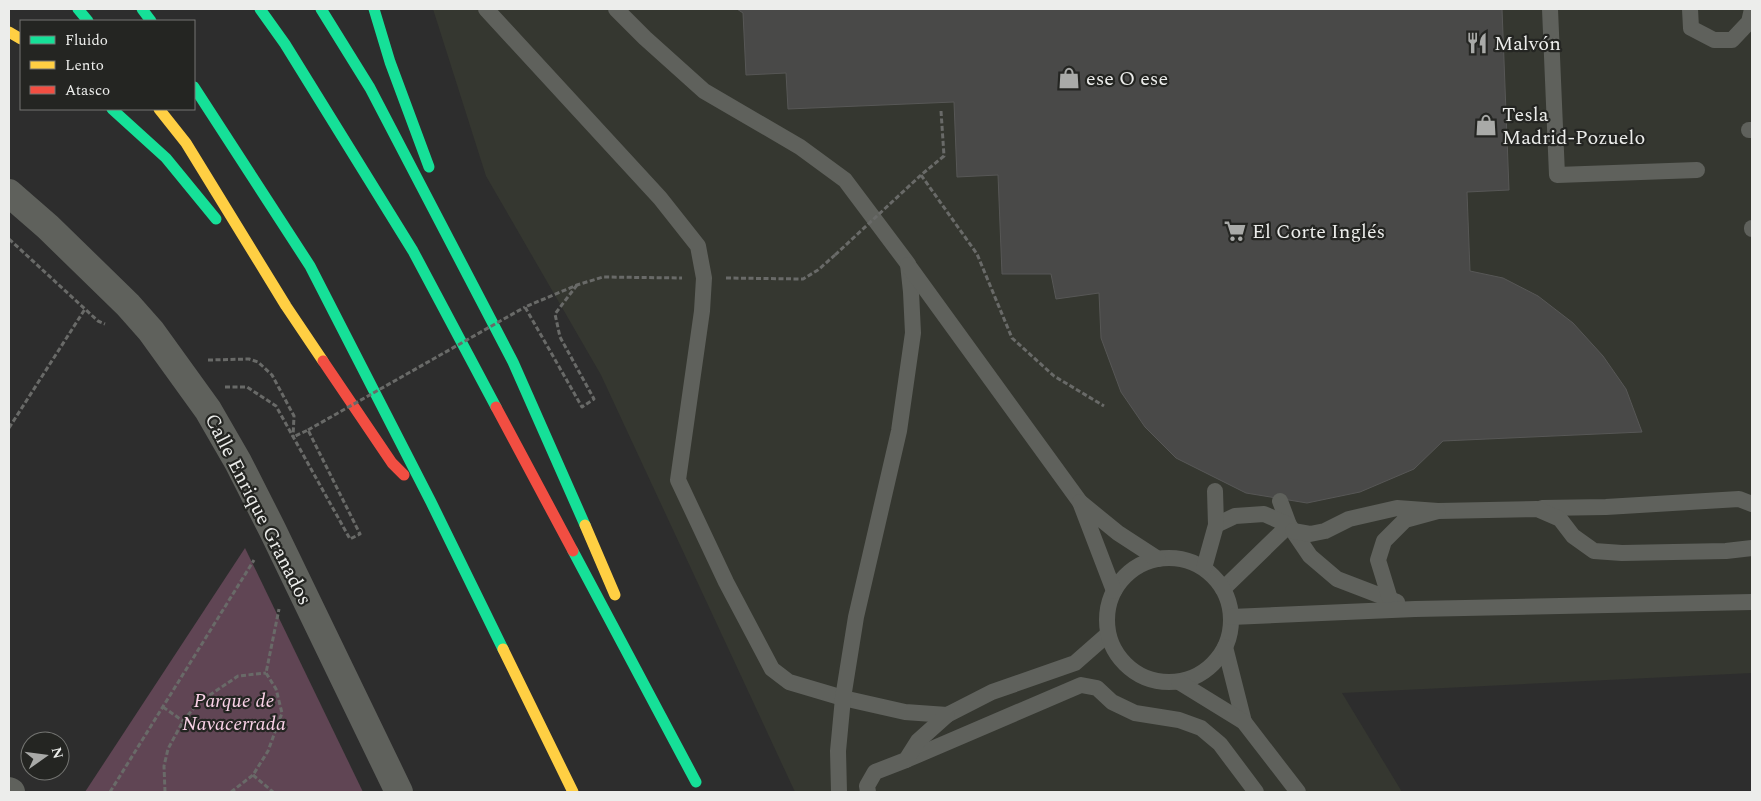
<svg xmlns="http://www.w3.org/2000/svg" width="1761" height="801" font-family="Spectral,serif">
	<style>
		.built { fill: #353730 }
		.green { fill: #604554 }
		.building { fill: #494948; stroke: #575756 }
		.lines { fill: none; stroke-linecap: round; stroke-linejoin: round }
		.path { stroke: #696a68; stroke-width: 3; stroke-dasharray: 5 2.5; stroke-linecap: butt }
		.lane { stroke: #5f615c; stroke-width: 16 }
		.street { stroke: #5f615c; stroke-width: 28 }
		.fast { stroke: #16e098; stroke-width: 11 }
		.slow { stroke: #ffcf43; stroke-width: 11 }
		.jam { stroke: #f24e42; stroke-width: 11 }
		.path-bridge { stroke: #696a68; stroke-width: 3; stroke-dasharray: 5 2.5; stroke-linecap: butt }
		.labels { text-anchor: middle; stroke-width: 4.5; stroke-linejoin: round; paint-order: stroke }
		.poi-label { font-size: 20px; fill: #ecedeb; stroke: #242522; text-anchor: start }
		.street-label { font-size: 20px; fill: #ecedeb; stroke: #242522 }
		.park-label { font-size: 20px; font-style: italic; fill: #fbd3e8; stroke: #242522 }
	</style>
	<rect width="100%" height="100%" fill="#2d2d2d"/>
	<polygon class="built" points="433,9 1752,9 1752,673 1342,693 1402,792 795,792 601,375 486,176"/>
	<polygon class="green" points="245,548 363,792 85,792"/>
	<polygon class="building" points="737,9 1502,9 1509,190 1467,192 1470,271 1503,278 1538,296 1573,323 1603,356 1626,389 1642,432 1443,441 1414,469 1360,492 1307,503 1246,493 1176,458 1145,427 1121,392 1101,338 1099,293 1056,299 1051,274 1002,274 998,175 957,177 954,102 788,109 786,73 746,75 743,13"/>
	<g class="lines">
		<g class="path">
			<polyline points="941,111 944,156 921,175 977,254 1012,338 1054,376 1104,406"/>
			<polyline points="9,239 98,321 105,324"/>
			<polyline points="726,278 803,279 818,270 835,255"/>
			<polyline points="577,285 555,314 560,337 594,399 582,407 525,307 577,285 603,277 682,278"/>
			<polyline points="208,360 249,359 258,362 272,375 294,416 293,437"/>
			<polyline points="225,387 247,387 276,406 350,539 360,534 308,430 293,437"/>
			<polyline points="9,428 85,309"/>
			<polyline points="163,707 183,721"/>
			<polyline points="253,775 273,792"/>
			<polyline points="110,792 254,560"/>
			<polyline points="165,792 164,766 168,749 183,721 198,703 238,676 266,673"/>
			<polyline points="231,792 253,775 268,751 282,713 276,689 266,673 279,609"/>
		</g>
		<g class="lane">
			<polyline points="486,9 660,198 698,246 704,278 702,311 678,480 726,582 772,669 789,682 843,698 905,712 947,715 992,692 1075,663 1108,634"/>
			<polyline points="616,9 645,38 704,91 800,147 845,180 908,264 911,292 913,333 899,431 856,617 843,698 838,751 839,792"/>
			<polyline points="1550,9 1557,175 1697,170"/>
			<polyline points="1690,9 1691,28 1714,40 1732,40 1749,22 1752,9"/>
			<polyline points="1749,130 1752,130"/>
			<polyline points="1752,228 1752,229"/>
			<polyline points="908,265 1080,502"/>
			<polyline points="1280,501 1289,525 1310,556 1337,579 1397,602"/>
			<polyline points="1542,508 1606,507 1739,499 1752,504"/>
			<polyline points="1438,511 1537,509 1560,519 1573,536 1594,551 1622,553 1726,551 1752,548"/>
			<polyline points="1216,525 1235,516 1264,514 1289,525 1223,589"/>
			<polyline points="1293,531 1310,534 1325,531 1349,519 1397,508 1438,511 1405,520 1384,541 1378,560 1390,599"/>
			<circle cx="1169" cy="620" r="62"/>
			<polyline points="1204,568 1216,525 1215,491"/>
			<polyline points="1114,591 1080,502 1118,533 1158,559"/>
			<polyline points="1231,617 1415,609 1752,602"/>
			<polyline points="1225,647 1244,722"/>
			<polyline points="1179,682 1244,722 1298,792"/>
			<polyline points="906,760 1081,685 1097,688 1112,702 1135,713 1179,720 1201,728 1220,744 1256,792"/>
			<polyline points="868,792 867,786 875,772 906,760 918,741 947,715"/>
		</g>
		<g class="street">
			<polyline points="9,193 48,227 128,305 151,331 208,410 238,462 272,529 399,792"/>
			<polyline points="9,791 11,792"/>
		</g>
		<g class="fast">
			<polyline points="78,9 88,21"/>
			<polyline points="142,9 151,21"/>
			<polyline points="260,9 285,44 413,251 496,407"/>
			<polyline points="321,9 370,88 513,362 585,525"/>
			<polyline points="374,9 390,62 429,167"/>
			<polyline points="194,87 310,266 431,502 503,649"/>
			<polyline points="112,109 166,158 216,219"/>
			<polyline points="573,551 696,782"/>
		</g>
		<g class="slow">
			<polyline points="9,32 21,39"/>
			<polyline points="159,109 186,143 286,306 323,361"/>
			<polyline points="585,525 615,595"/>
			<polyline points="503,649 573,792"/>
		</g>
		<g class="jam">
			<polyline points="323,361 392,463 404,475"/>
			<polyline points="496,407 573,551"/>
		</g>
		<g class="path-bridge">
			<polyline points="835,255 921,175"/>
			<polyline points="308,430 525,307"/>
		</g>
	</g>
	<defs>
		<g id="restaurant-bare" transform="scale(1.725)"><path d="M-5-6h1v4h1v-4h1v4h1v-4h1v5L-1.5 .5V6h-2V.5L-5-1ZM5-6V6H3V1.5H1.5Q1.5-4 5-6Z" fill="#a9aaa8" stroke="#242522" stroke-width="2.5" paint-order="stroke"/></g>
		<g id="shop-bare" transform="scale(1.725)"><path d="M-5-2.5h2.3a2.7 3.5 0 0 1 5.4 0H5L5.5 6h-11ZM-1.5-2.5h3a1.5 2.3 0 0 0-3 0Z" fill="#a9aaa8" stroke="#242522" stroke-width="2.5" paint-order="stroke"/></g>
		<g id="supermarket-bare" transform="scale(1.725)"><path d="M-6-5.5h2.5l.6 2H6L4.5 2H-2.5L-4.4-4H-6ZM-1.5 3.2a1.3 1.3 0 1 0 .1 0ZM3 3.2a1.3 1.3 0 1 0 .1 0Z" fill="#a9aaa8" stroke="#242522" stroke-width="2.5" paint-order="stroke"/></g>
	</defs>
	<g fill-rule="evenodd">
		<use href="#restaurant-bare" x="1477" y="43"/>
		<use href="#shop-bare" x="1069" y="78"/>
		<use href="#shop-bare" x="1486" y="125"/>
		<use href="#supermarket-bare" x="1235" y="231"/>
	</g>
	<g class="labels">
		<g class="poi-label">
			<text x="1494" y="50">Malvón</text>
			<text x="1086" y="85">ese O ese</text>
			<text x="1502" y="121">Tesla<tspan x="1502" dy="23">Madrid-Pozuelo</tspan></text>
			<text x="1252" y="238">El Corte Inglés</text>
		</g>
		<g class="street-label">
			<text transform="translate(259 509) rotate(63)" y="7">Calle Enrique Granados</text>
		</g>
		<g class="park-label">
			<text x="234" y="707">Parque de<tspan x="234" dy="23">Navacerrada</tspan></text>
		</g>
	</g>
	<rect width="1761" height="801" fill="none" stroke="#ecedeb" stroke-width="20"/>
	<rect x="20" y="20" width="175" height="90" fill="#242522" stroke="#747572"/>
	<rect x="30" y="36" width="25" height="8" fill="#16e098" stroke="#747572"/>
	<text x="65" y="45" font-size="15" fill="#ecedeb">Fluido</text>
	<rect x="30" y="61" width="25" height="8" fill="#ffcf43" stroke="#747572"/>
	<text x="65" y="70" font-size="15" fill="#ecedeb">Lento</text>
	<rect x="30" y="86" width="25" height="8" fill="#f24e42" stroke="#747572"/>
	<text x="65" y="95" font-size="15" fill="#ecedeb">Atasco</text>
	<g transform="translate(45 756) rotate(76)"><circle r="24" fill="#242522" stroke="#747572"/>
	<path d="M0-4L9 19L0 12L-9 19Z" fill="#a9aaa8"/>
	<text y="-8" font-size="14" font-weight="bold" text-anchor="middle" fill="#ecedeb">N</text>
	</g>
</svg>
